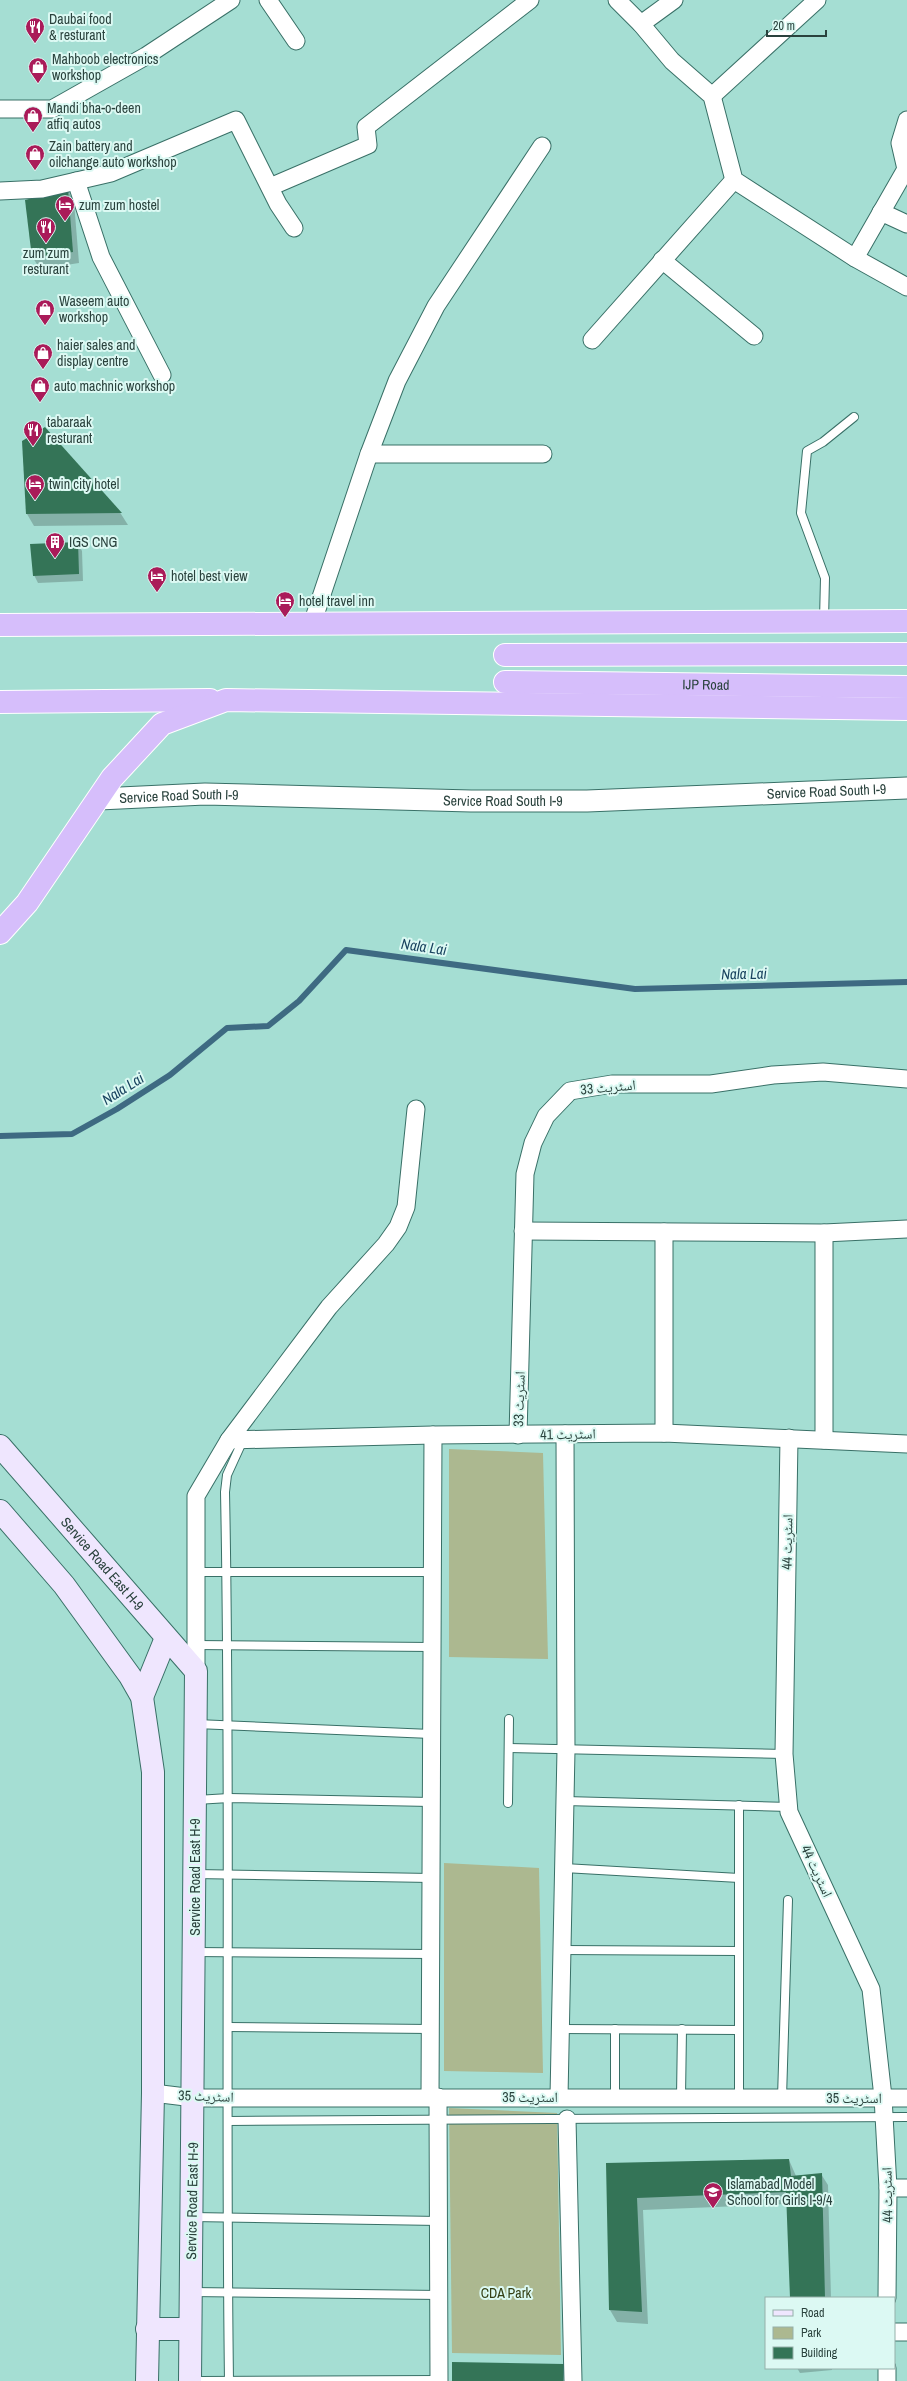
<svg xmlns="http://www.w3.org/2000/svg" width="907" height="2381" font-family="'Archivo Narrow','Noto Naskh Arabic',sans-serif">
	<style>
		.green { fill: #acb890 }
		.shadow { fill: #0003 }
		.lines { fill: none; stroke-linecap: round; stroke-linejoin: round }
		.stream { stroke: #3e6a82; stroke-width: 6 }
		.building { fill: #347457 }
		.service-casing { stroke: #397067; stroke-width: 10 }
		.minor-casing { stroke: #397067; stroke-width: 19 }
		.tertiary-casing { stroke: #397067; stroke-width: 23 }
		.secondary-casing { stroke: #397067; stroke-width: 24 }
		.trunk-casing { stroke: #fff; stroke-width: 24 }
		.service { stroke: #fff; stroke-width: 8 }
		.minor { stroke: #fff; stroke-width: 17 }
		.tertiary { stroke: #fff; stroke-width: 21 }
		.secondary { stroke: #efe6fe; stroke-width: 22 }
		.trunk { stroke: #d6befb; stroke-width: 22 }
		.labels { text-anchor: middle; stroke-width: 4; stroke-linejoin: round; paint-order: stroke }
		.poi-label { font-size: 14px; fill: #2a423d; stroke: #dcf9f3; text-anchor: start }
		.street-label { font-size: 14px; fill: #2a423d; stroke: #dcf9f3 }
		.park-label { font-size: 14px; fill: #354015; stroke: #dcf9f3 }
		.water-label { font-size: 15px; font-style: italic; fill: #19435f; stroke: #dcf9f3 }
	</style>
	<rect width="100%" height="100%" fill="#a5ded3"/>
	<g class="green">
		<polygon points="449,1449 543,1453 548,1659 449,1657"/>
		<polygon points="444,1863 539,1868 543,2073 444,2071"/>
		<polygon points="449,2108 557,2113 561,2355 452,2353"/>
	</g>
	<g class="shadow">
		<polygon points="68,190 74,202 79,263 40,269 33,258"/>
		<polygon points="45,428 121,514 128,525 34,526 27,514"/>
		<polygon points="78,543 82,551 83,581 38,583 34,575"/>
		<polygon points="789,2160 796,2176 821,2174 828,2185 831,2298 791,2298 788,2204 643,2210 648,2324 617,2322 610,2310 607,2164"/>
		<polygon points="563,2365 572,2381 453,2381"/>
		<polygon points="797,2368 832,2368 832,2370 800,2373"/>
	</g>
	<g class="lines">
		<polyline class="stream" points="0,1136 72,1134 117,1109 170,1075 227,1028 268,1026 299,1001 346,950 635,989 907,982"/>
	</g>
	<g class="building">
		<polygon points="68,189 73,252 32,258 25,200"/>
		<polygon points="45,427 122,513 26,514 22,441"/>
		<polygon points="78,542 79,574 33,576 30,544"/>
		<polygon points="789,2159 791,2176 822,2173 825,2298 790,2298 786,2192 637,2198 642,2312 609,2310 606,2163"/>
		<polygon points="452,2362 564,2364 563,2381 452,2381"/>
	</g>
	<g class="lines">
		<g class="service-casing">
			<g id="service">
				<polyline points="824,620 825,578 801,513 807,451 823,442 854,417"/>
				<polyline points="195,1572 432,1572"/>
				<polyline points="195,1645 432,1647"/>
				<polyline points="196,1724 431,1734"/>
				<polyline points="509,1748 784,1754"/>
				<polyline points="196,1800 229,1798 431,1802"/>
				<polyline points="565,1801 789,1807"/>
				<polyline points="508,1803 509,1719"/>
				<polyline points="564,1868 739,1878"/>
				<polyline points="195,1874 431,1878"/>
				<polyline points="562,1950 739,1951"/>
				<polyline points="195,1952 430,1954"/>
				<polyline points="228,2027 430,2029"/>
				<polyline points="561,2029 739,2030"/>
				<polyline points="615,2097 615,2029"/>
				<polyline points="681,2097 682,2029"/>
				<polyline points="739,2097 739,1805"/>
				<polyline points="782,2098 788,1900"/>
				<polyline points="228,2121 907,2117"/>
				<polyline points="192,2217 439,2221"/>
				<polyline points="191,2292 440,2295"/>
				<polyline points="200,2381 439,2380"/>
				<path d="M229 2381C225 2085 231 1788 225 1492L227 1475 243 1440"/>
			</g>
		</g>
		<g class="minor-casing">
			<g id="minor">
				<polyline points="268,0 296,41"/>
				<polyline points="617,0 641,24 672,61 712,96 734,180 855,258 907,287"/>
				<polyline points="641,24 674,0"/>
				<polyline points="712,96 817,0"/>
				<polyline points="0,109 52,109 61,104 146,56 231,0"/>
				<polyline points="76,181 101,257 162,375"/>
				<polyline points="270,187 368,145 366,127 530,0"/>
				<polyline points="0,191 42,189 111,173 236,120 278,204 294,228"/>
				<polyline points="881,212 907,224"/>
				<polyline points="855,258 906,169 900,143 907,120"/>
				<polyline points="662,260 754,336"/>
				<polyline points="592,340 734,180"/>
				<polyline points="369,454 543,454"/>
				<polyline points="312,624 369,454 397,381 436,306 542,146"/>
				<polyline points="523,1231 824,1233 907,1229"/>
				<polyline points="664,1232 664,1433"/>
				<polyline points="518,1435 525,1174 533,1143 546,1116 570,1091 612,1084 711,1084 773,1075 823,1072 907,1079"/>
				<polyline points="789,1438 784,1754 789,1812 871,1989 883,2097 888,2188 887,2298"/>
				<polyline points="229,1440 433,1435 664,1433 907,1444"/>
				<polyline points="824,1440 824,1233"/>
				<polyline points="196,1671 196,1496 229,1440 329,1307 386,1244 398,1227 406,1207 416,1109"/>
				<polyline points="153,2093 194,2098 907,2098"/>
				<polyline points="430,2097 433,1435"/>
				<polyline points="438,2097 439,2381"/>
				<polyline points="559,2097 566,1750 565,1434"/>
				<polyline points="567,2119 573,2381"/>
				<polyline points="888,2188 907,2188"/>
				<polyline points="894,2332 907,2332"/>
				<polyline points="887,2368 887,2381"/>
			</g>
		</g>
		<g class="tertiary-casing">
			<g id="tertiary">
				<path id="s1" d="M99 799 205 794 471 801H587L907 788"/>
			</g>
		</g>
		<g class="secondary-casing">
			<g id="secondary">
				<path id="s2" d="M0 1446 196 1671 190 2381"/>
				<polyline points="0,1511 64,1585 130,1676 142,1697 153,1772 153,2093 147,2381"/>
				<polyline points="142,1697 166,1638"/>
				<polyline points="147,2329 190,2329"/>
			</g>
		</g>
		<g class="trunk-casing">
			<g id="trunk">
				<polyline points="0,625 907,621"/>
				<polyline points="505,655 907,654"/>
				<path id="s3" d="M505 682 907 687"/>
				<polyline points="0,702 210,700"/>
				<polyline points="0,933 27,903 112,778 162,724 226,700 907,709"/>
			</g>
		</g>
		<use href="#service" class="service"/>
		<use href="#minor" class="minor"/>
		<use href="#tertiary" class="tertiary"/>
		<use href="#secondary" class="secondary"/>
		<use href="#trunk" class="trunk"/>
	</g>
	<defs>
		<g id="restaurant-pin" transform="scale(1)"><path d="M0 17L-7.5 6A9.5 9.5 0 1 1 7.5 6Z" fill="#aa1b59" stroke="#dcf9f3"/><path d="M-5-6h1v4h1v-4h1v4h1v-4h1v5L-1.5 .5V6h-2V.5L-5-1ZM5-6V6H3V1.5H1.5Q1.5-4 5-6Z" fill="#fff"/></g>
		<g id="shop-pin" transform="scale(1)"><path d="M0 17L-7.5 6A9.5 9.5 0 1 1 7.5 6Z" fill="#aa1b59" stroke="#dcf9f3"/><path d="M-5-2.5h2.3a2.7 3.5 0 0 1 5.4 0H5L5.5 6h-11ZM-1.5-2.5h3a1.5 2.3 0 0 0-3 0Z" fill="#fff"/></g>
		<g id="hotel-pin" transform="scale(1)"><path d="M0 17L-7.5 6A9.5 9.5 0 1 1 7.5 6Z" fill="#aa1b59" stroke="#dcf9f3"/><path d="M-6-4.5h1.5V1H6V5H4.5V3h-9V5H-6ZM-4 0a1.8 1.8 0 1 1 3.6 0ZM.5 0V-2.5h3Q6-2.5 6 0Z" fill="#fff"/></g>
		<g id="building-pin" transform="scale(1)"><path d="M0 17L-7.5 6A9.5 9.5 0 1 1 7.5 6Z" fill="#aa1b59" stroke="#dcf9f3"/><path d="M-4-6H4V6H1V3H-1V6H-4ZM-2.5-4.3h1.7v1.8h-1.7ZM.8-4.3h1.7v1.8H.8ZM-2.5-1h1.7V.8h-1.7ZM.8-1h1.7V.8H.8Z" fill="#fff"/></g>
		<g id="school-pin" transform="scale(1)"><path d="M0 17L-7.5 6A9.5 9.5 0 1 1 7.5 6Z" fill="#aa1b59" stroke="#dcf9f3"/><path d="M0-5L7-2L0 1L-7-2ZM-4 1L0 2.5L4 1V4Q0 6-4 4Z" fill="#fff"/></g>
	</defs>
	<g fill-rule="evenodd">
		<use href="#restaurant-pin" x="35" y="27"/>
		<use href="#shop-pin" x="38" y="67"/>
		<use href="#shop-pin" x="33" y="116"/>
		<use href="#shop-pin" x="35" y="154"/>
		<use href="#hotel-pin" x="65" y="205"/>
		<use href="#restaurant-pin" x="46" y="227"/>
		<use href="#shop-pin" x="45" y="309"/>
		<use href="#shop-pin" x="43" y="353"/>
		<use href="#shop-pin" x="40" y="386"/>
		<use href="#restaurant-pin" x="33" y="430"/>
		<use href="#hotel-pin" x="35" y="484"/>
		<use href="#building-pin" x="55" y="542"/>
		<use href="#hotel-pin" x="157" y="576"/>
		<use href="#hotel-pin" x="285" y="601"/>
		<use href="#school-pin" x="713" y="2192"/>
	</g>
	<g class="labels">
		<g class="poi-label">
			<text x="49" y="24">Daubai food<tspan x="49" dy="16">&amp; resturant</tspan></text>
			<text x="52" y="64">Mahboob electronics<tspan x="52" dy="16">workshop</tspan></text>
			<text x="47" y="113">Mandi bha-o-deen<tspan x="47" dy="16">atfiq autos</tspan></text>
			<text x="49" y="151">Zain battery and<tspan x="49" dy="16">oilchange auto workshop</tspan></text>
			<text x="79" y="210">zum zum hostel</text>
			<text x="46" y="258" text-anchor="middle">zum zum<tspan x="46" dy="16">resturant</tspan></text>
			<text x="59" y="306">Waseem auto<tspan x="59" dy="16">workshop</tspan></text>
			<text x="57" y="350">haier sales and<tspan x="57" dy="16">display centre</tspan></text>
			<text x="54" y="391">auto machnic workshop</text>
			<text x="47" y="427">tabaraak<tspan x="47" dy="16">resturant</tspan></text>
			<text x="49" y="489">twin city hotel</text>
			<text x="69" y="547">IGS CNG</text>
			<text x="171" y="581">hotel best view</text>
			<text x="299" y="606">hotel travel inn</text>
			<text x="727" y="2189">Islamabad Model<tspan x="727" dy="16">School for Girls I-9/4</tspan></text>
		</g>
		<g class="street-label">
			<text dy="5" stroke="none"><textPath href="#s3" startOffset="201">IJP Road</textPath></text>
			<text dy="5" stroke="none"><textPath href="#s1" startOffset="728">Service Road South I-9</textPath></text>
			<text dy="5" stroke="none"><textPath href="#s1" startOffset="80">Service Road South I-9</textPath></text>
			<text dy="5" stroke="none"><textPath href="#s1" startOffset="404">Service Road South I-9</textPath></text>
			<text transform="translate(608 1087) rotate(-5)" y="5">اسٹریٹ 33</text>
			<text transform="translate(519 1399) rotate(-88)" y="5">اسٹریٹ 33</text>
			<text transform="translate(568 1434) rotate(-1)" y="5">اسٹریٹ 41</text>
			<text transform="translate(787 1542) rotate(-89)" y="5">اسٹریٹ 44</text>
			<text dy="5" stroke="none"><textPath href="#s2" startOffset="156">Service Road East H-9</textPath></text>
			<text transform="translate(817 1871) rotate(65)" y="5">اسٹریٹ 44</text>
			<text transform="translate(195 1877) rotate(-90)" y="5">Service Road East H-9</text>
			<text transform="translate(206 2096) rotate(2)" y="5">اسٹریٹ 35</text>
			<text x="530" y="2102">اسٹریٹ 35</text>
			<text x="854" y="2103">اسٹریٹ 35</text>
			<text transform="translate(887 2195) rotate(-91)" y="5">اسٹریٹ 44</text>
			<text transform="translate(192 2201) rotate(-89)" y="5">Service Road East H-9</text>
		</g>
		<g class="park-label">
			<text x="506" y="2298">CDA Park</text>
		</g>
		<g class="water-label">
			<text transform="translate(424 947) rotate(8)" y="5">Nala Lai</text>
			<text transform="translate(744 974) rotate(-1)" y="5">Nala Lai</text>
			<text transform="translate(123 1089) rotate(-32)" y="5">Nala Lai</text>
		</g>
	</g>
	<rect x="765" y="2297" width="130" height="72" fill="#dcf9f3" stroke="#95b0aa"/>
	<rect x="773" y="2310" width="20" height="6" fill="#efe6fe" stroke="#95b0aa"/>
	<text x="801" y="2317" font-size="12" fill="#2a423d">Road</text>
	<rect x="773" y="2327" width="20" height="12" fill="#acb890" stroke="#95b0aa"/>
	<text x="801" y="2337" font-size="12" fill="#2a423d">Park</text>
	<rect x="773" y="2347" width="20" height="12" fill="#347457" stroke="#95b0aa"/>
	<text x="801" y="2357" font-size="12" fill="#2a423d">Building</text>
	<path d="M767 30v6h59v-6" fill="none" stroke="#2a423d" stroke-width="2"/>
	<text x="773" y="30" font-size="12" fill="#2a423d" stroke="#dcf9f3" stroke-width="3" paint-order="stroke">20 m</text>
</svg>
